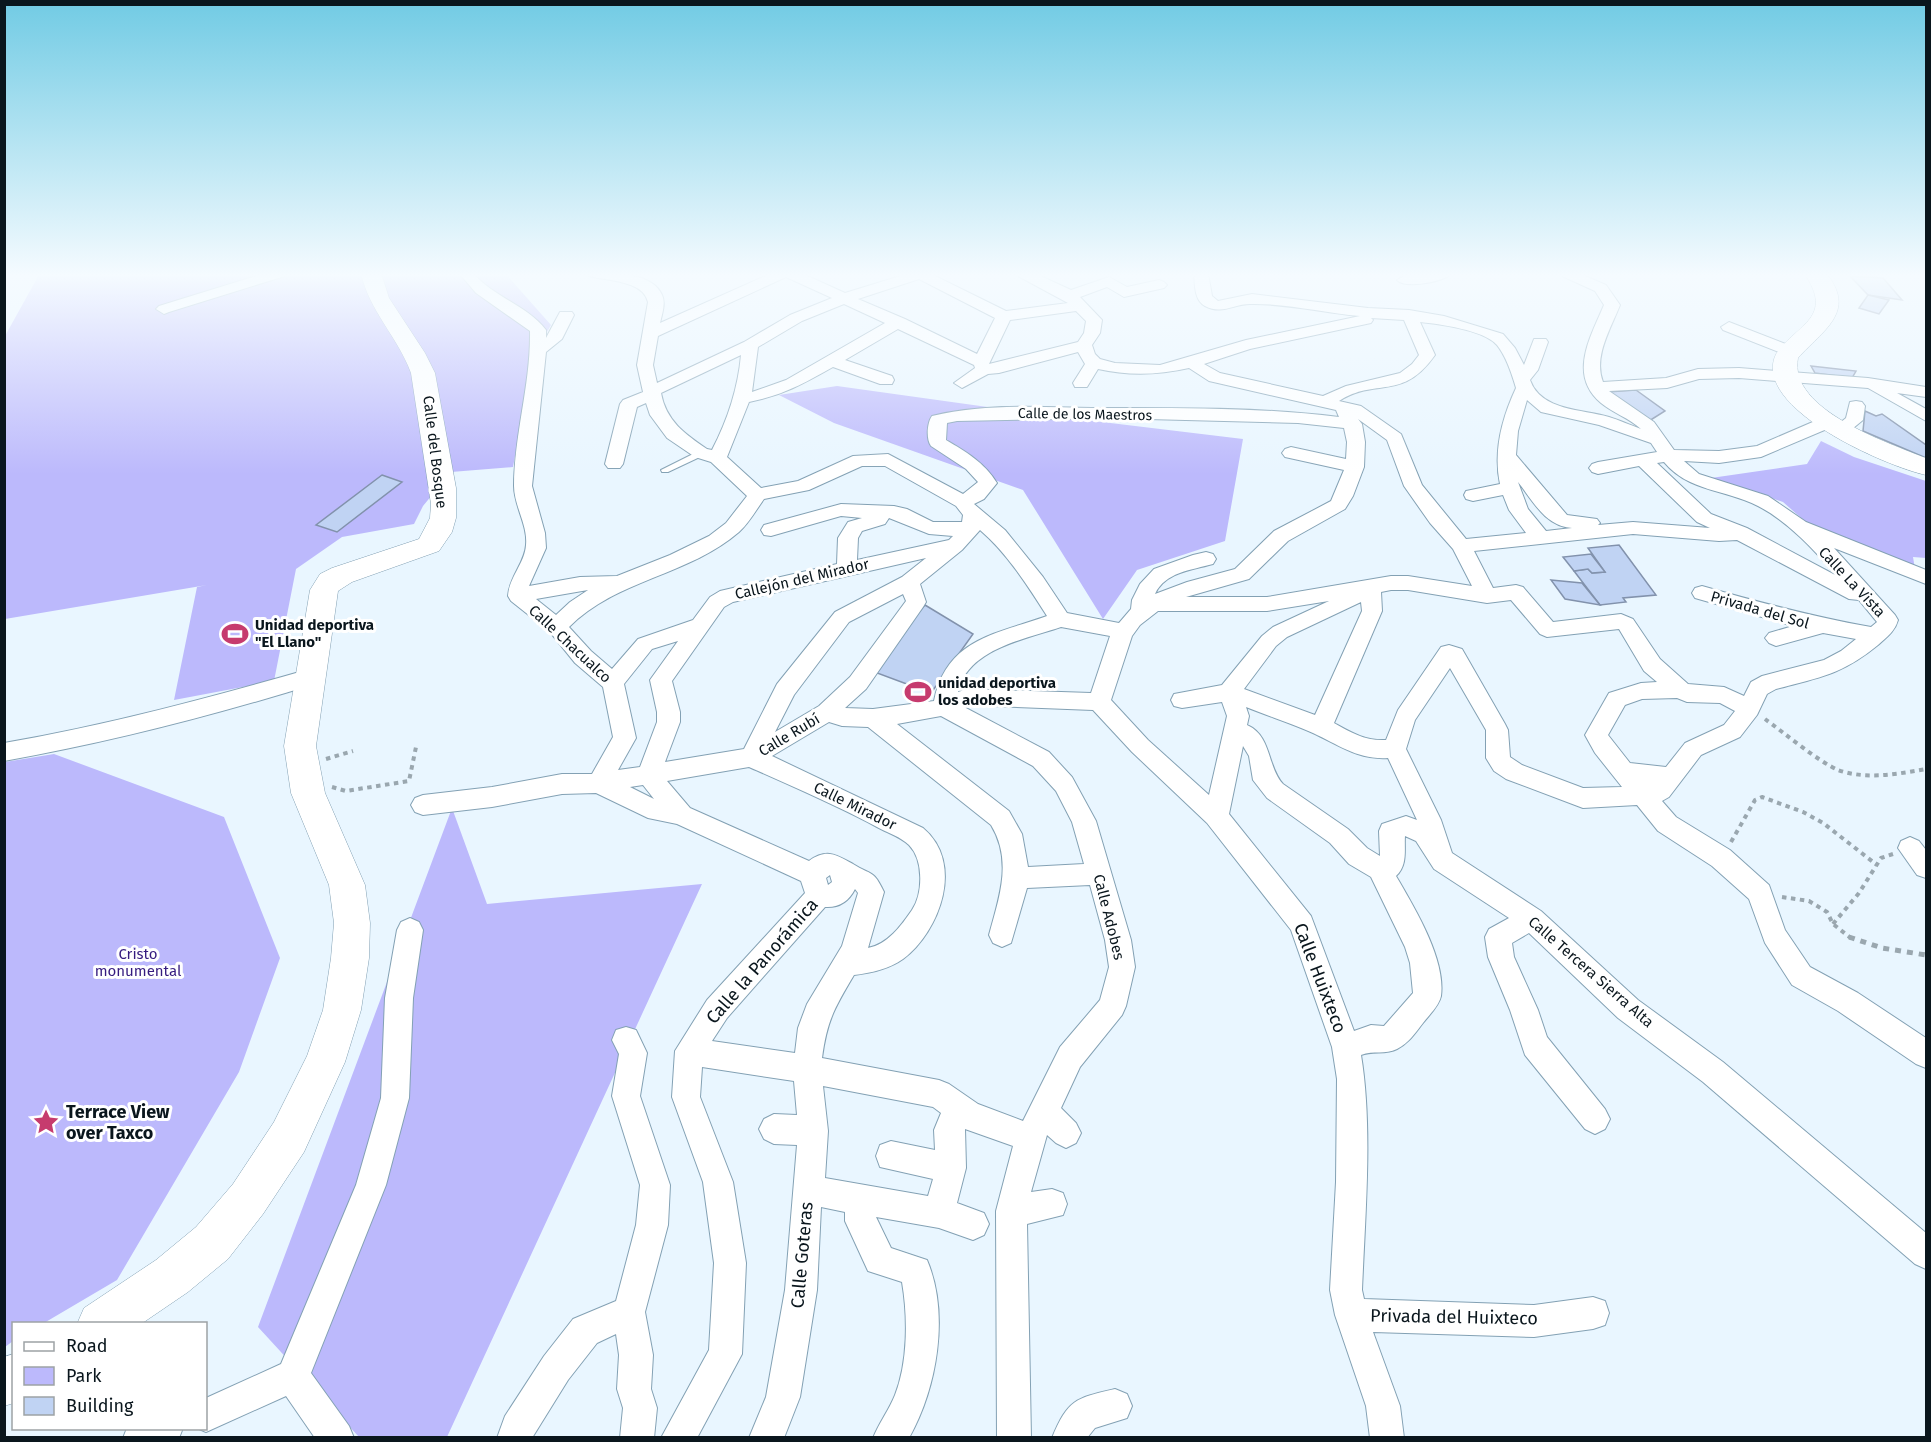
<svg xmlns="http://www.w3.org/2000/svg" width="1931" height="1442" font-family="'Fira Sans',sans-serif">
	<style>
		.green { fill: #bcb9fc }
		.building { fill: #c0d3f3; stroke: #8292ac; stroke-width: 1.5 }
		.lines { fill: none; stroke-linecap: round; stroke-linejoin: round }
		.lane-casing { stroke: #83a1b4; stroke-width: 2 }
		.street-casing { stroke: #83a1b4; stroke-width: 2 }
		.secondary-casing { stroke: #83a1b4; stroke-width: 1 }
		.primary-casing { stroke: #83a1b4; stroke-width: 1 }
		.path-far1 { stroke: #9aa7af; stroke-width: 4; stroke-dasharray: 4.5 4.5; stroke-linecap: butt }
		.path { stroke: #9aa7af; stroke-width: 5; stroke-dasharray: 6 6; stroke-linecap: butt }
		.lane { fill: #fff; fill-rule: evenodd }
		.street { fill: #fff; fill-rule: evenodd }
		.secondary { fill: #fff; fill-rule: evenodd }
		.primary { fill: #fff; fill-rule: evenodd }
		.labels { text-anchor: middle; stroke-width: 6; stroke-linejoin: round; paint-order: stroke }
		.far-street-label { font-size: 14px; fill: #0a161d; stroke: #fff }
		.street-label { font-size: 15px; fill: #0a161d; stroke: #fff }
		.poi-label { font-size: 15px; font-weight: bold; fill: #0a161d; stroke: #fff; text-anchor: start }
		.park-label { font-size: 15px; fill: #351b7f; stroke: #fff }
		.near-street-label { font-size: 18px; fill: #0a161d; stroke: #fff }
		.near-poi-label { font-size: 18px; font-weight: bold; fill: #0a161d; stroke: #fff; text-anchor: start }
	</style>
	<rect width="100%" height="100%" fill="#e9f6ff"/>
	<g class="green">
		<polygon points="40,273 505,273 551,325 533,356 513,467 451,472 423,506 414,524 342,537 296,569 274,681 174,700 197,587 207,585 5,619 5,336"/>
		<polygon points="837,386 1044,415 1243,439 1225,541 1137,570 1103,619 1023,490 834,423 779,395"/>
		<polygon points="1821,441 1854,457 1926,481 1926,558 1913,557 1915,569 1857,542 1816,531 1783,502 1711,478 1807,464"/>
		<polygon points="54,754 224,817 280,958 239,1072 117,1280 44,1323 14,1324 13,1341 5,1347 5,762"/>
		<polygon points="452,808 487,904 702,884 447,1437 359,1437 258,1327"/>
	</g>
	<g class="building">
		<polygon points="1850,276 1883,278 1902,300 1868,295"/>
		<polygon points="1868,295 1889,300 1879,314 1859,308"/>
		<polygon points="1811,366 1856,371 1852,378 1815,373"/>
		<polygon points="1636,390 1665,411 1649,421 1607,392"/>
		<polygon points="1865,411 1876,416 1882,414 1926,445 1926,458 1863,431"/>
		<polygon points="382,475 402,482 337,532 316,525"/>
		<polygon points="1619,545 1656,595 1623,598 1626,602 1600,605 1574,571 1588,569 1592,573 1605,572 1588,548"/>
		<polygon points="1591,554 1605,572 1592,573 1588,569 1574,571 1563,557"/>
		<polygon points="1551,580 1582,583 1600,605 1565,599"/>
		<polygon points="925,605 973,634 931,693 869,670"/>
	</g>
	<g class="lines">
		<g class="lane-casing">
			<polygon id="lane" points="701,450 704,451 704,455 668,472 662,472 661,470"/>
		</g>
		<g class="street-casing">
			<g id="street">
				<polygon points="266,273 287,273 285,276 169,312 164,314 156,309 159,306"/>
				<path d="M459 273H473C493 297 527 305 546 330V338L560 312H572L574 315 562 339 546 352 532 486 545 533 546 548 529 586 580 577 617 576 670 555 709 536 726 523 747 496 711 462 695 457 667 438 650 415 646 403 637 407 623 464 620 468H608L605 464 620 404 623 400 643 392 637 365 648 302C643 280 607 281 589 276L587 273C608 273 652 271 662 295 666 303 662 314 660 323L772 273H801L845 293 910 273H929L1006 311 1068 303 1018 276 1016 273H1034L1071 290 1109 277 1127 287 1159 280 1164 282 1167 285 1164 288 1124 297 1107 287 1080 297 1102 320 1100 333 1092 345 1095 354 1100 359 1115 363 1160 365 1246 340 1360 316C1324 313 1286 303 1250 304 1234 304 1222 315 1205 306 1194 300 1195 284 1194 273H1208L1212 296 1218 301 1252 294 1368 308 1409 310 1444 316 1503 334 1515 348 1524 365 1534 339H1546L1548 342 1538 370 1530 380C1541 411 1582 409 1609 417 1619 420 1630 425 1641 429 1629 418 1613 413 1601 403 1568 375 1590 338 1604 305L1595 291 1562 276 1560 273H1578L1606 285 1620 305C1611 328 1593 357 1603 382L1666 378 1698 369 1739 368 1868 378 1926 387V397L1897 393 1926 409V421L1868 388 1739 378 1699 379 1667 388 1609 391 1654 422 1674 450 1719 451 1757 446 1822 418H1834L1837 422 1834 426 1761 457 1719 463 1684 461 1699 474 1768 496 1806 522 1926 570V584L1834 548 1895 615 1898 620C1895 631 1887 637 1878 645 1841 675 1821 677 1776 689L1767 694 1757 715 1740 737 1701 755 1669 797 1662 801 1676 817 1730 850 1769 885 1785 930 1810 967 1858 993 1926 1038V1068L1916 1064 1838 1011 1792 985 1765 943 1749 899 1712 866 1658 831 1637 805 1583 808 1506 779 1494 771 1486 758V730L1450 668 1415 720 1406 749 1441 820 1452 853 1541 911 1638 1000 1723 1062 1926 1233V1269L1915 1264 1703 1082 1618 1018 1529 933 1512 943 1514 957 1538 1010 1547 1037 1605 1109 1610 1119 1605 1129 1595 1134 1585 1129 1525 1055 1510 1010 1488 957 1485 937 1489 929 1509 918 1434 869 1416 841 1405 836C1404 849 1408 865 1396 876 1414 907 1446 959 1441 996 1439 1006 1429 1015 1423 1023 1415 1033 1409 1043 1397 1049 1385 1055 1374 1050 1361 1055 1373 1127 1365 1216 1362 1290L1364 1299 1534 1305 1593 1297 1605 1301 1609 1313 1605 1325 1593 1329 1534 1337 1373 1332 1400 1406 1404 1438H1370L1366 1406 1335 1315 1330 1290 1336 1182 1337 1079 1332 1047 1291 930 1207 823 1132 752 1093 710 969 705 964 707 1049 752 1072 777 1096 821 1131 940 1135 967 1126 1006 1122 1015 1080 1067 1061 1108 1076 1123 1081 1133 1076 1143 1066 1148 1056 1143 1047 1135 1031 1192 1052 1189 1063 1193 1067 1204 1063 1215 1027 1224 1031 1438H997L996 1211 1013 1146 965 1129 966 1168 957 1203 984 1213 989 1224 984 1235 973 1240 939 1228 876 1217 891 1248 927 1260C950 1314 937 1388 909 1438H873C879 1423 889 1410 895 1395 908 1362 908 1317 902 1282L868 1271 845 1221V1212L821 1207 817 1290 800 1397 784 1438H749L766 1397 785 1290 797 1145 774 1144 764 1139 759 1129 764 1119 774 1114 797 1115 794 1081 702 1067 700 1097 733 1182 746 1263 742 1354 697 1438H661L709 1350 714 1263 703 1182 672 1097 675 1051 707 1000 805 893 801 881 677 824 648 818 596 793 562 794 492 807 423 815 415 812 411 805 415 798 423 795 492 787 562 774H592L613 737 603 687 575 663 550 632 511 601 508 596C509 577 525 563 526 545 528 525 514 506 514 486 514 434 531 384 530 331L476 293ZM786 277 832 298 790 315 744 342 657 383 653 365 658 336ZM919 279 995 318 977 354 905 319 858 299ZM844 304 885 323 786 380 752 392 758 347 802 321ZM1076 311 1086 321 1084 333 1078 342 989 364 1010 320ZM1371 318 1404 320 1419 355 1412 364 1400 373 1346 386 1323 396 1220 373 1204 364 1250 349 1371 323 1373 320ZM1420 322C1439 324 1484 330 1497 345 1506 356 1512 374 1516 388 1502 418 1493 451 1500 484L1466 491 1464 495 1466 499 1473 501 1503 495 1509 510 1526 533 1466 539 1422 485 1401 434 1361 406 1339 401C1376 377 1402 402 1435 355ZM898 329 974 365 975 368 954 383 962 388 988 374 999 373 1078 352 1085 364 1073 383 1075 387H1087L1098 369C1129 376 1158 375 1189 368L1209 381 1336 410 1339 417C1259 407 1177 408 1096 408 1042 407 985 403 932 416 927 423 926 439 931 446L966 469 978 482 963 494 888 454 853 456 798 481 761 488 727 457 749 402C781 396 805 383 833 367L880 384H892L894 380 892 376 845 360ZM741 355C738 389 727 421 712 450L707 449C685 434 666 421 661 393ZM1527 400 1541 412 1599 425 1651 443 1657 452 1598 462 1592 464 1589 468 1592 472 1598 474 1639 466 1697 522 1710 528 1633 522 1598 525 1600 523 1597 519 1567 515 1516 455 1518 431ZM1109 418 1298 423 1344 428 1347 442 1346 459 1291 447 1285 449 1282 453 1285 457 1344 470 1331 501 1274 531 1235 569 1187 582 1155 594C1165 572 1192 570 1213 564L1216 559 1213 554 1206 552 1193 555 1154 569 1140 584 1132 600 1131 609 1119 623 1067 613 1043 577 1005 530 974 504 984 499 997 483C984 462 966 452 946 440L947 423 957 421ZM1358 419 1387 440 1404 486 1430 523 1453 549 1472 586 1408 576H1391L1267 597H1186L1249 579 1288 541 1345 509 1353 496 1364 467 1365 442 1362 424ZM1664 462C1689 492 1725 489 1758 506 1789 522 1814 550 1837 576L1747 528 1711 514 1657 463ZM862 466H885L956 506 963 515 962 522H933L907 509 894 506 841 504 764 525 761 530 764 535 771 536 841 516 862 518 848 522 838 538 837 564 720 591 710 597 693 620 638 639 612 669 591 651 569 627C617 579 688 576 739 532 749 523 756 510 764 499L809 490ZM1518 482C1533 501 1545 526 1572 528L1546 531 1528 509ZM889 518 929 534 953 536 949 540 857 560 858 538 862 531 885 524ZM980 530C1007 553 1028 586 1047 616 996 634 946 639 934 701L873 709 845 708 866 689 923 607 926 602 920 584 962 550ZM1633 534 1719 541 1737 540 1849 599 1859 600 1877 622 1871 627C1814 617 1758 602 1702 586L1695 588 1692 593 1695 598 1793 626 1769 633 1765 638 1769 643 1776 646 1823 633 1856 639 1841 651 1824 660 1762 676 1751 682 1744 696 1724 687 1688 684 1660 659 1633 619 1621 614 1553 622 1523 587 1516 585 1493 588 1474 551ZM926 558 902 577 835 612 777 684 744 749 665 762 680 722V712L672 681 724 607 733 602ZM588 590 570 602 556 615 536 599ZM1391 590H1408L1487 603 1511 600 1540 634 1547 637 1619 629 1644 671 1657 682 1641 683 1609 693 1585 735 1595 753 1622 787 1583 788 1522 765 1510 757 1508 730 1505 724 1462 649 1449 645 1441 647 1398 710 1386 740C1365 741 1352 733 1334 723L1382 611 1381 592ZM903 594 906 601 850 677 819 706 775 732 794 695 849 622ZM1329 601 1273 627 1262 636 1222 685 1174 694 1171 700 1174 706 1182 708 1222 702 1227 716 1209 795 1148 740 1111 700 1132 636 1140 625 1158 611H1267ZM1361 602 1362 611 1315 715 1244 689 1276 646 1287 637ZM1061 627 1110 636 1091 693 968 689 958 692C967 649 1026 639 1061 627ZM678 641 650 680 657 712V722L640 767 618 770 636 738 624 684 652 649ZM1677 698 1687 702 1720 703 1735 711 1724 725 1685 743 1666 767 1630 763 1608 735 1625 705 1642 699ZM1246 707C1268 716 1291 723 1313 733 1339 745 1358 760 1388 758L1417 820 1406 816 1382 824 1379 831 1380 856 1367 848 1348 829 1283 784C1267 767 1272 736 1247 725L1249 716ZM941 716 1033 766 1056 791 1072 822 1084 864 1028 867 1022 834 1009 811 897 724ZM829 722 842 726 868 727 991 825C1013 861 999 898 989 935L993 943 1002 947 1011 943 1027 888 1090 885 1105 940 1109 967 1100 1000 1060 1047 1023 1121 978 1104 949 1084 939 1080 822 1058C827 1020 835 1007 854 975 871 973 889 969 903 959 940 931 965 863 923 828L772 756ZM1243 746 1249 756 1253 780 1267 798 1330 843 1349 864 1371 877 1405 947 1410 963 1413 993 1384 1026 1371 1025 1354 1031 1311 916 1229 814ZM749 767C792 786 836 805 877 827 888 833 901 837 909 845 924 860 923 894 912 910 901 926 888 944 868 948L884 892C873 869 872 876 853 864 836 855 827 848 809 861L690 808 667 781ZM643 785 654 799 630 787ZM830 875 832 882 828 885 826 878ZM855 889 858 893 842 946 807 1004 798 1028 795 1053 712 1041 727 1018 825 907C839 908 849 901 855 889ZM823 1086 933 1107 941 1113 934 1130 935 1150 891 1141 880 1145 876 1156 880 1167 933 1179 928 1196 825 1178 828 1131Z"/>
				<path d="M1432 273H1452C1444 282 1405 289 1397 280L1404 276Z"/>
				<polygon points="1729,322 1796,348 1798,351 1790,356 1784,354 1723,330 1721,327"/>
				<polygon points="1856,401 1862,402 1865,406 1863,420 1846,434 1834,434 1831,430 1846,418 1850,402"/>
				<path d="M310 669 318 671 321 677 318 683C215 715 111 742 4 761V743C108 725 209 698 310 669Z"/>
				<polygon points="1910,837 1919,841 1926,850 1926,878 1917,875 1898,848 1901,841"/>
				<polygon points="410,918 419,922 423,930 413,998 409,1098 386,1185 311,1373 349,1426 354,1438 315,1438 286,1396 206,1432 197,1428 206,1428 206,1398 281,1364 356,1185 381,1098 385,998 397,930 401,922"/>
				<polygon points="626,1027 636,1030 647,1053 640,1096 670,1185 668,1225 645,1312 653,1355 651,1389 657,1408 654,1438 620,1438 623,1408 617,1389 619,1355 616,1334 597,1343 568,1380 532,1438 497,1438 505,1416 544,1356 573,1319 616,1301 636,1225 640,1185 612,1096 619,1054 612,1040 616,1030"/>
				<path d="M1115 1389 1127 1394 1132 1406 1127 1418 1095 1428 1087 1438H1052C1068 1399 1076 1398 1115 1389Z"/>
				<polygon points="127,1428 183,1428 179,1438 123,1438"/>
			</g>
		</g>
		<g class="secondary-casing">
			<g id="secondary">
				<path d="M361 273H381L389 298 425 353 435 373 456 488V518L452 532 439 551 352 582 338 591 316 746 325 793 365 885 370 923 369 958 361 1010 345 1062 304 1152 263 1214 228 1259 188 1292 141 1324H77L84 1308 156 1260 196 1227 233 1184 274 1122 307 1056 323 1010 331 958 334 923 329 885 291 793 284 746 310 590 320 574 332 568 419 539 430 518 431 504 411 373C398 337 369 311 361 273Z"/>
				<polygon points="14,1354 14,1403 4,1406 4,1357"/>
			</g>
		</g>
		<g class="primary-casing">
			<path id="primary" d="M1804 273H1826C1858 312 1822 331 1798 358 1788 410 1889 443 1926 458V475C1888 467 1750 408 1776 354 1798 323 1835 318 1804 273Z"/>
		</g>
		<g class="path-far1">
			<path d="M1765 719C1783 732 1819 762 1838 770 1866 780 1898 774 1926 769"/>
			<polyline points="326,759 353,751"/>
			<polyline points="332,787 346,791 409,781 416,747"/>
			<polyline points="1731,842 1755,800 1762,797 1803,812 1823,823 1877,865"/>
			<polyline points="1782,897 1809,901 1827,912 1833,924 1852,939"/>
			<polyline points="1833,924 1859,893 1881,858 1893,854"/>
		</g>
		<polyline class="path" points="1849,937 1882,948 1926,955"/>
		<use href="#lane" class="lane"/>
		<use href="#street" class="street"/>
		<use href="#secondary" class="secondary"/>
		<use href="#primary" class="primary"/>
	</g>
	<linearGradient id="sky" x2="0" y2="1"><stop stop-color="#71cbe4"/><stop offset="0.58" stop-color="#f5fbff"/><stop offset="1" stop-color="#f5fbff" stop-opacity="0"/></linearGradient>
	<rect width="1931" height="474" fill="url(#sky)"/>
	<defs>
		<g id="stadium-bare" transform="scale(2.07)"><path d="M0-5a6.5 5 0 1 0 0 10a6.5 5 0 1 0 0-10ZM-3.5-1.8h7v3.6h-7Z" fill="#c63b6e" stroke="#fff" stroke-width="2.5" paint-order="stroke"/></g>
		<g id="sight-bare" transform="scale(2.07)"><path d="M0-6L1.8-2.2L6-1.7L2.9 1.2L3.7 5.4L0 3.3L-3.7 5.4L-2.9 1.2L-6-1.7L-1.8-2.2Z" fill="#c63b6e" stroke="#fff" stroke-width="2.5" paint-order="stroke"/></g>
	</defs>
	<g fill-rule="evenodd">
		<use href="#stadium-bare" x="235" y="634"/>
		<use href="#stadium-bare" x="918" y="692"/>
		<use href="#sight-bare" x="46" y="1122"/>
	</g>
	<g class="labels">
		<g class="far-street-label">
			<text transform="translate(1085 414) rotate(1)" y="5">Calle de los Maestros</text>
		</g>
		<g class="street-label">
			<text transform="translate(435 452) rotate(83)" y="5">Calle del Bosque</text>
			<text transform="translate(802 579) rotate(-13)" y="5">Callejón del Mirador</text>
			<text transform="translate(1852 582) rotate(47)" y="5">Calle La Vista</text>
			<text transform="translate(1760 610) rotate(16)" y="5">Privada del Sol</text>
			<text transform="translate(570 644) rotate(43)" y="5">Calle Chacualco</text>
			<text transform="translate(789 735) rotate(-31)" y="5">Calle Rubí</text>
			<text transform="translate(855 806) rotate(26)" y="5">Calle Mirador</text>
			<text transform="translate(1109 917) rotate(76)" y="5">Calle Adobes</text>
			<text transform="translate(1591 972) rotate(41)" y="5">Calle Tercera Sierra Alta</text>
		</g>
		<g class="poi-label">
			<text x="255" y="630">Unidad deportiva<tspan x="255" dy="17">"El Llano"</tspan></text>
			<text x="938" y="688">unidad deportiva<tspan x="938" dy="17">los adobes</tspan></text>
		</g>
		<g class="park-label">
			<text x="138" y="959">Cristo<tspan x="138" dy="17">monumental</tspan></text>
		</g>
		<g class="near-street-label">
			<text transform="translate(762 961) rotate(-49)" y="6">Calle la Panorámica</text>
			<text transform="translate(1320 978) rotate(69)" y="6">Calle Huixteco</text>
			<text transform="translate(802 1255) rotate(-85)" y="6">Calle Goteras</text>
			<text transform="translate(1454 1317) rotate(1)" y="6">Privada del Huixteco</text>
		</g>
		<g class="near-poi-label">
			<text x="66" y="1118">Terrace View<tspan x="66" dy="21">over Taxco</tspan></text>
		</g>
	</g>
	<rect width="1931" height="1442" fill="none" stroke="#0a161d" stroke-width="12"/>
	<rect x="12" y="1322" width="195" height="108" fill="#ffffff" stroke="#9da2a5" stroke-width="1.5"/>
	<rect x="24" y="1342" width="30" height="9" fill="#ffffff" stroke="#9da2a5" stroke-width="1.5"/>
	<text x="66" y="1352" font-size="18" fill="#0a161d">Road</text>
	<rect x="24" y="1367" width="30" height="18" fill="#bcb9fc" stroke="#9da2a5" stroke-width="1.5"/>
	<text x="66" y="1382" font-size="18" fill="#0a161d">Park</text>
	<rect x="24" y="1397" width="30" height="18" fill="#c0d3f3" stroke="#9da2a5" stroke-width="1.5"/>
	<text x="66" y="1412" font-size="18" fill="#0a161d">Building</text>
</svg>
